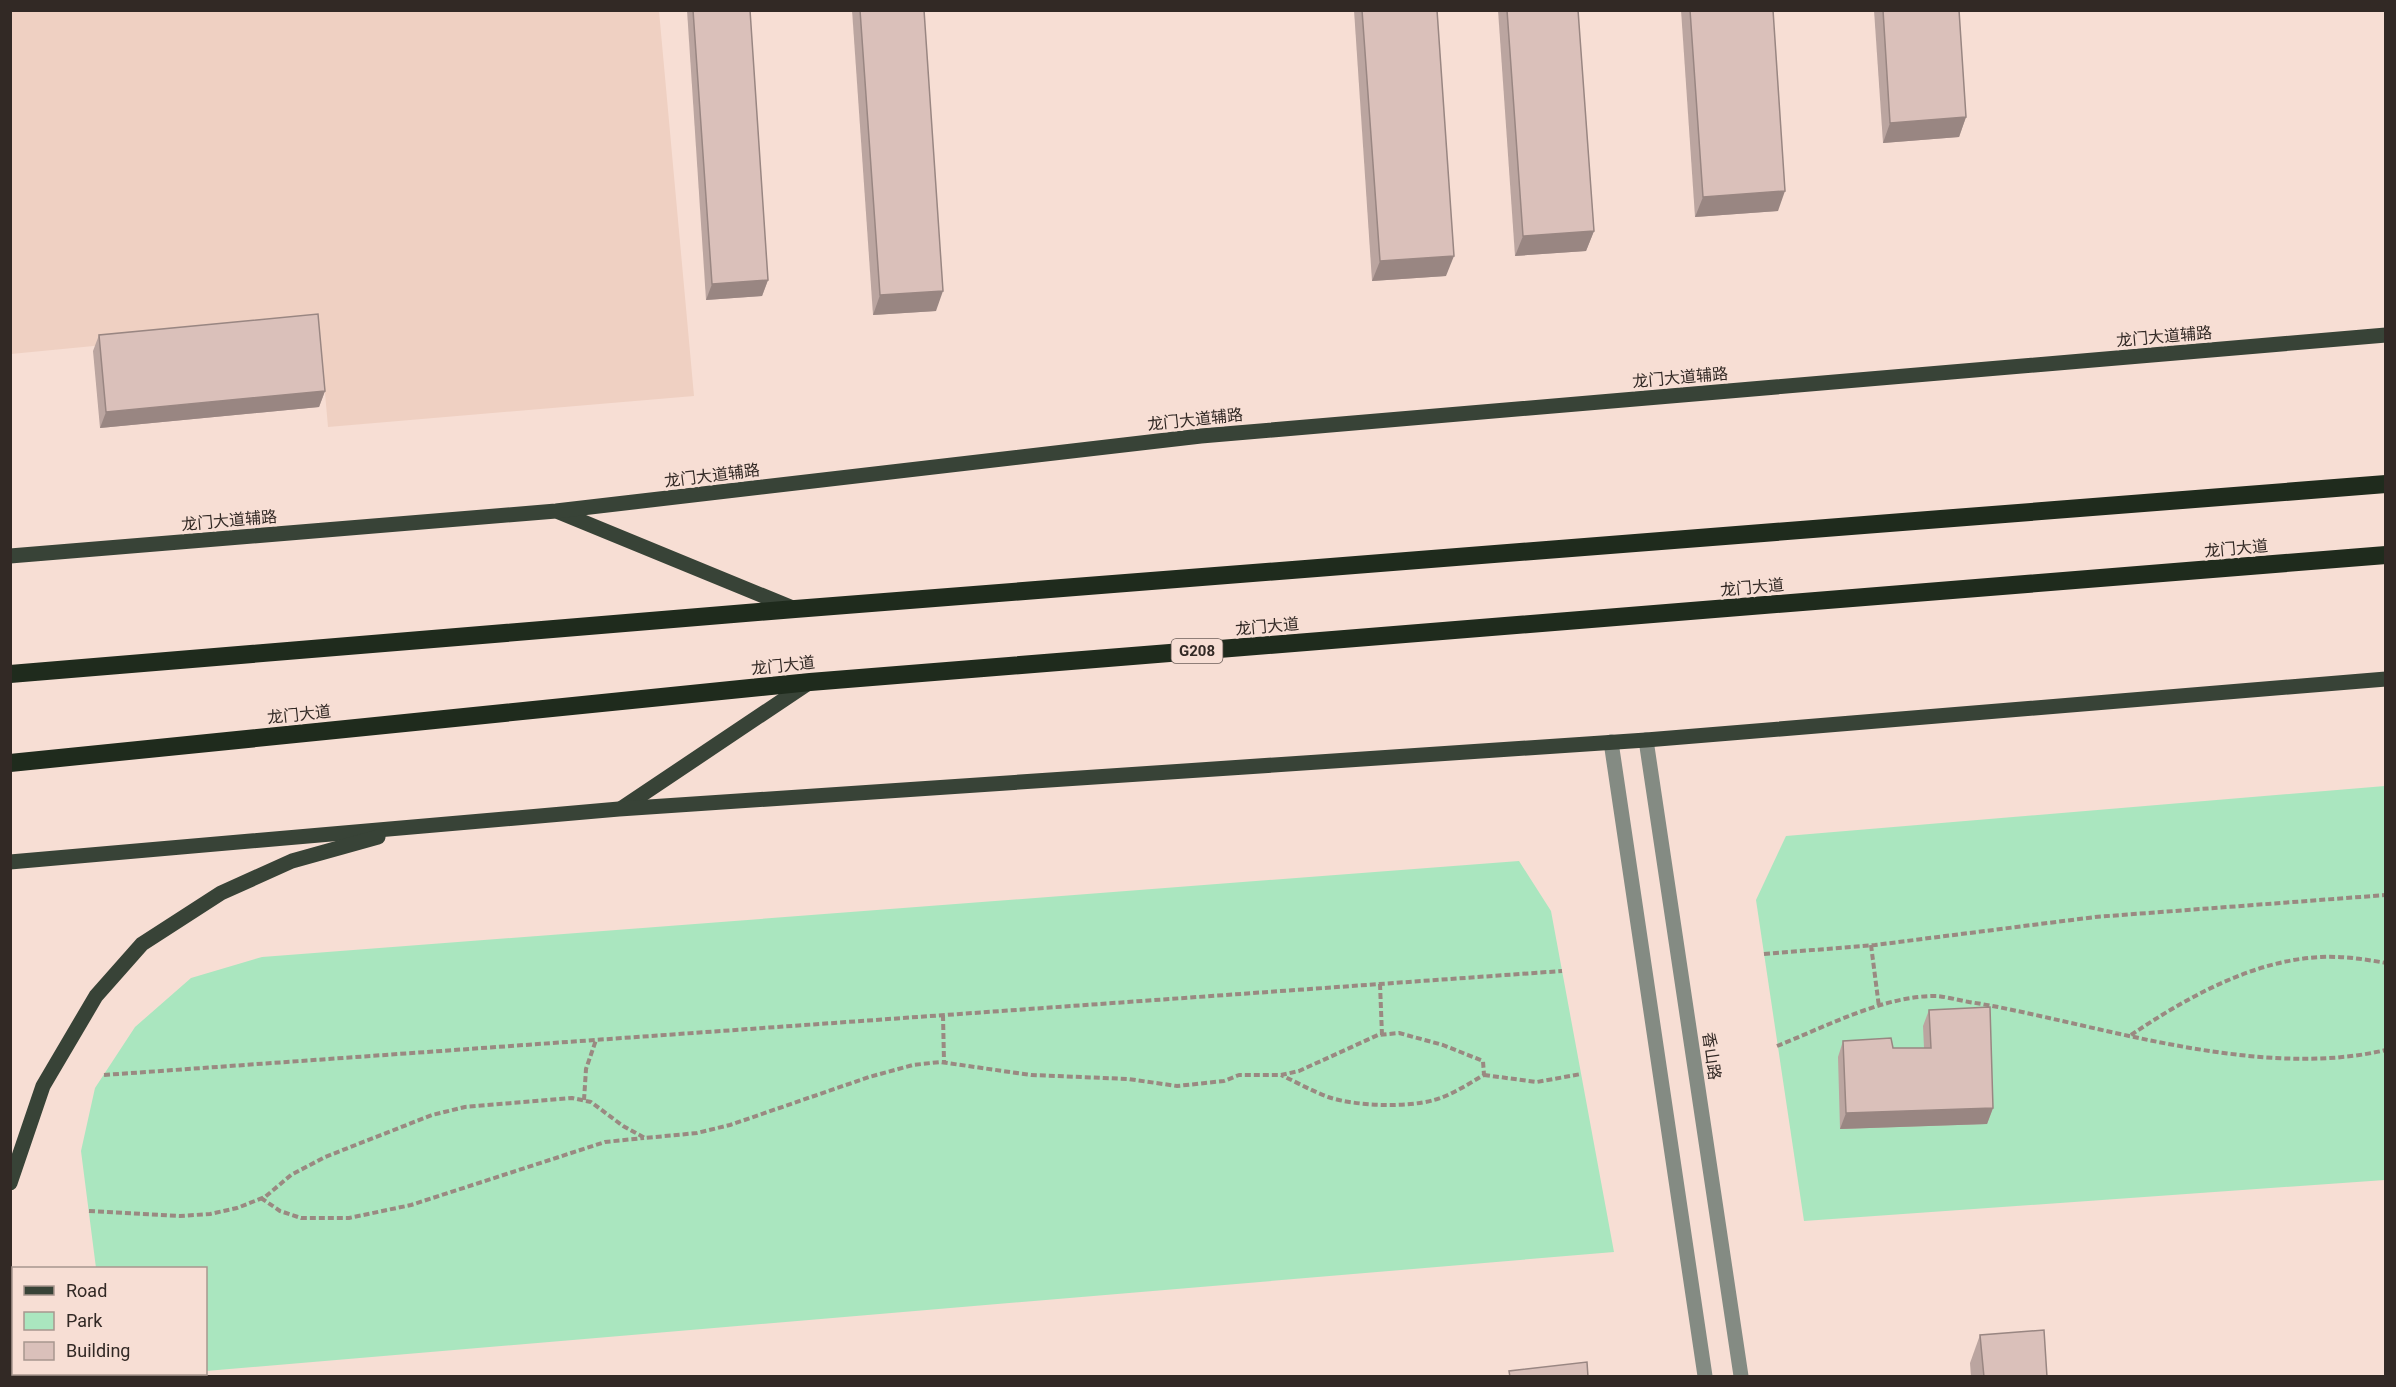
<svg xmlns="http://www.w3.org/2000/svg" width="2396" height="1387" font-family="Roboto,'Noto Sans SC',sans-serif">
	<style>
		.built { fill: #efd0c2 }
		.green { fill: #aae6bf }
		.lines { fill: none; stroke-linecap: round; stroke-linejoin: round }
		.path { stroke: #9a8981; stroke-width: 4; stroke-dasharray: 6 3; stroke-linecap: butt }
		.minor { stroke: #848b83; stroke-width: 15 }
		.major { stroke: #384337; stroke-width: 15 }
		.highway { stroke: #1f2b1d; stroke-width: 18 }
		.wall { fill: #bba5a0 }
		.shaded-wall { fill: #998682 }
		.building { fill: #dac0ba; stroke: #998682; stroke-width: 1.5 }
		.labels { text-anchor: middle; stroke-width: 6; stroke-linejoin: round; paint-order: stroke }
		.shield { fill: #f7ded4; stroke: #6d5f5a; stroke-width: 1.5 }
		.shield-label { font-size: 15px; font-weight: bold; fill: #322925 }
		.street-label { font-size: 16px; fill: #322925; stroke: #f7ded4 }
	</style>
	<rect width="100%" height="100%" fill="#f7ded4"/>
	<polygon class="built" points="11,11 659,11 694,396 328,427 319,324 11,354"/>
	<g class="green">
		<polygon points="2385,786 2385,1180 1804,1221 1756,900 1786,836"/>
		<polygon points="1519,861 1551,911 1614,1252 206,1371 206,1268 96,1268 81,1151 95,1088 135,1027 191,978 262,957"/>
		<polygon points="110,1374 182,1374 110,1376"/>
	</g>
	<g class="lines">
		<g class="path">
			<polyline points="1871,945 1879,1007"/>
			<polyline points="1764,954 1875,945 2095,917 2386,895"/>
			<polyline points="1380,984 1382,1035"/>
			<polyline points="943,1015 944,1062"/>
			<path d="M2131 1035C2186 998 2253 960 2321 957 2343 956 2364 959 2386 963"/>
			<path d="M1777 1046C1825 1027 1885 995 1937 996 1947 997 1958 1000 1969 1002 1996 1006 2022 1012 2049 1018 2152 1041 2280 1075 2386 1050"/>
			<polyline points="104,1075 1562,971"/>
			<polyline points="1484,1075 1537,1082 1581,1074"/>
			<polyline points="584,1100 586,1069 596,1040"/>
			<polyline points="261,1198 280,1211 301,1218 349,1218 411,1205 605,1142 644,1138"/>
			<path d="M89 1211 180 1216 210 1214 237 1208 265 1197 291 1175 325 1157 432 1115 465 1107 572 1098 591 1102 623 1126 645 1138 697 1133 730 1125 869 1077 913 1065 940 1062 1031 1075 1128 1079 1177 1086 1224 1081 1239 1075H1281L1299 1071 1378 1035 1399 1033 1443 1045 1483 1061 1484 1075C1468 1084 1452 1095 1434 1100 1406 1108 1355 1106 1328 1097 1312 1091 1296 1082 1281 1075"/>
		</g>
		<g class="minor">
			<polyline points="1646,740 1741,1376"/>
			<polyline points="1611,742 1705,1376"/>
		</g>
		<g class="major">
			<polyline points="559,512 795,609"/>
			<polyline points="10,556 556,511 1201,436 2386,335"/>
			<polyline points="622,808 810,682"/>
			<polyline points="10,862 619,809 1646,740 2386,679"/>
			<polyline points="10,1183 43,1086 96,996 142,944 221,893 292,861 378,837"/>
		</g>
		<g class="highway">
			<polyline points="10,674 795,609 2386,484"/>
			<polyline points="10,763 810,682 2386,555"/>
		</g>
	</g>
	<g class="wall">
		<polygon points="687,10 750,10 768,280 762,296 706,300"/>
		<polygon points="852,10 924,10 936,311 873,315"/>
		<polygon points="1354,10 1437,10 1446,276 1372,281"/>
		<polygon points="1498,10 1578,10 1594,231 1586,251 1515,256"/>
		<polygon points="1681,10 1773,10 1778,211 1695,217"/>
		<polygon points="1874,10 1959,10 1966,117 1959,137 1883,143"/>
		<polygon points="99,335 325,391 319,407 100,428 93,351"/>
		<polygon points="1929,1010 1993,1108 1987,1124 1840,1129 1838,1057 1843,1041 1893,1048 1924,1048 1923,1026"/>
		<polygon points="1980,1335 2047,1377 1971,1377 1970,1363"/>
	</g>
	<g class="shaded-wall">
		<polygon points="1966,117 1959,137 1883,143 1890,123"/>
		<polygon points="1785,191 1778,211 1695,217 1703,197"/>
		<polygon points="1594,231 1586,251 1515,256 1523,236"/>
		<polygon points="1454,256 1446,276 1372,281 1380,261"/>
		<polygon points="768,280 762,296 706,300 712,284"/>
		<polygon points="943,291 936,311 873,315 880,295"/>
		<polygon points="325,391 319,407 100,428 106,412"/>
		<polygon points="1993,1108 1987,1124 1840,1129 1846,1113"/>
	</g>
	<g class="building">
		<polygon points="693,10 750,10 768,280 712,284"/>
		<polygon points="860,10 924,10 943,291 880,295"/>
		<polygon points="1362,10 1437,10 1454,256 1380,261"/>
		<polygon points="1507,10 1578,10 1594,231 1523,236"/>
		<polygon points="1690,10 1773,10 1785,191 1703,197"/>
		<polygon points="1883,10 1959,10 1966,117 1890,123"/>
		<polygon points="318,314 325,391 106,412 99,335"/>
		<polygon points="1990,1007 1993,1108 1846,1113 1843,1041 1891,1038 1893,1048 1931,1048 1929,1010"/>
		<polygon points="2044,1330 2047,1377 1984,1377 1980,1335"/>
		<polygon points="1587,1362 1588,1377 1510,1377 1509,1371"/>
	</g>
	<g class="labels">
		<rect class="shield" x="1171.5" y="639" width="51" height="24" rx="4.5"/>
		<g class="shield-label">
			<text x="1197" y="656">G208</text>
		</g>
		<g class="street-label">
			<text transform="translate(2164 336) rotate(-5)" y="6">龙门大道辅路</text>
			<text transform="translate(1680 377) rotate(-5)" y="6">龙门大道辅路</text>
			<text transform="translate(1195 419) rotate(-6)" y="6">龙门大道辅路</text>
			<text transform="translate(712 475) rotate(-7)" y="6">龙门大道辅路</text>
			<text transform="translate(229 520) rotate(-5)" y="6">龙门大道辅路</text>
			<text transform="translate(2236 548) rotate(-5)" y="6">龙门大道</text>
			<text transform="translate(1752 587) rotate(-5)" y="6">龙门大道</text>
			<text transform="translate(1267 626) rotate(-5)" y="6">龙门大道</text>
			<text transform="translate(783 665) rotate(-6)" y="6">龙门大道</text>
			<text transform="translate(299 714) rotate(-6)" y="6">龙门大道</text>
			<text transform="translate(1712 1056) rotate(82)" y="6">香山路</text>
		</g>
	</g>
	<rect width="2396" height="1387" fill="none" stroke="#322925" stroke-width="24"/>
	<rect x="12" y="1267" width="195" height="108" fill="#f7ded4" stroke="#a8968e" stroke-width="1.5"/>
	<rect x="24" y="1286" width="30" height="9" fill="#384337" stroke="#a8968e" stroke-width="1.5"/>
	<text x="66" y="1297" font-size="18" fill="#322925">Road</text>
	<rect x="24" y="1312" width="30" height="18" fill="#aae6bf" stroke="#a8968e" stroke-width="1.5"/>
	<text x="66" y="1327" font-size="18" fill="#322925">Park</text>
	<rect x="24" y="1342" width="30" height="18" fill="#dac0ba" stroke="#a8968e" stroke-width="1.5"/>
	<text x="66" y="1357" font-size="18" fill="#322925">Building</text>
</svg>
